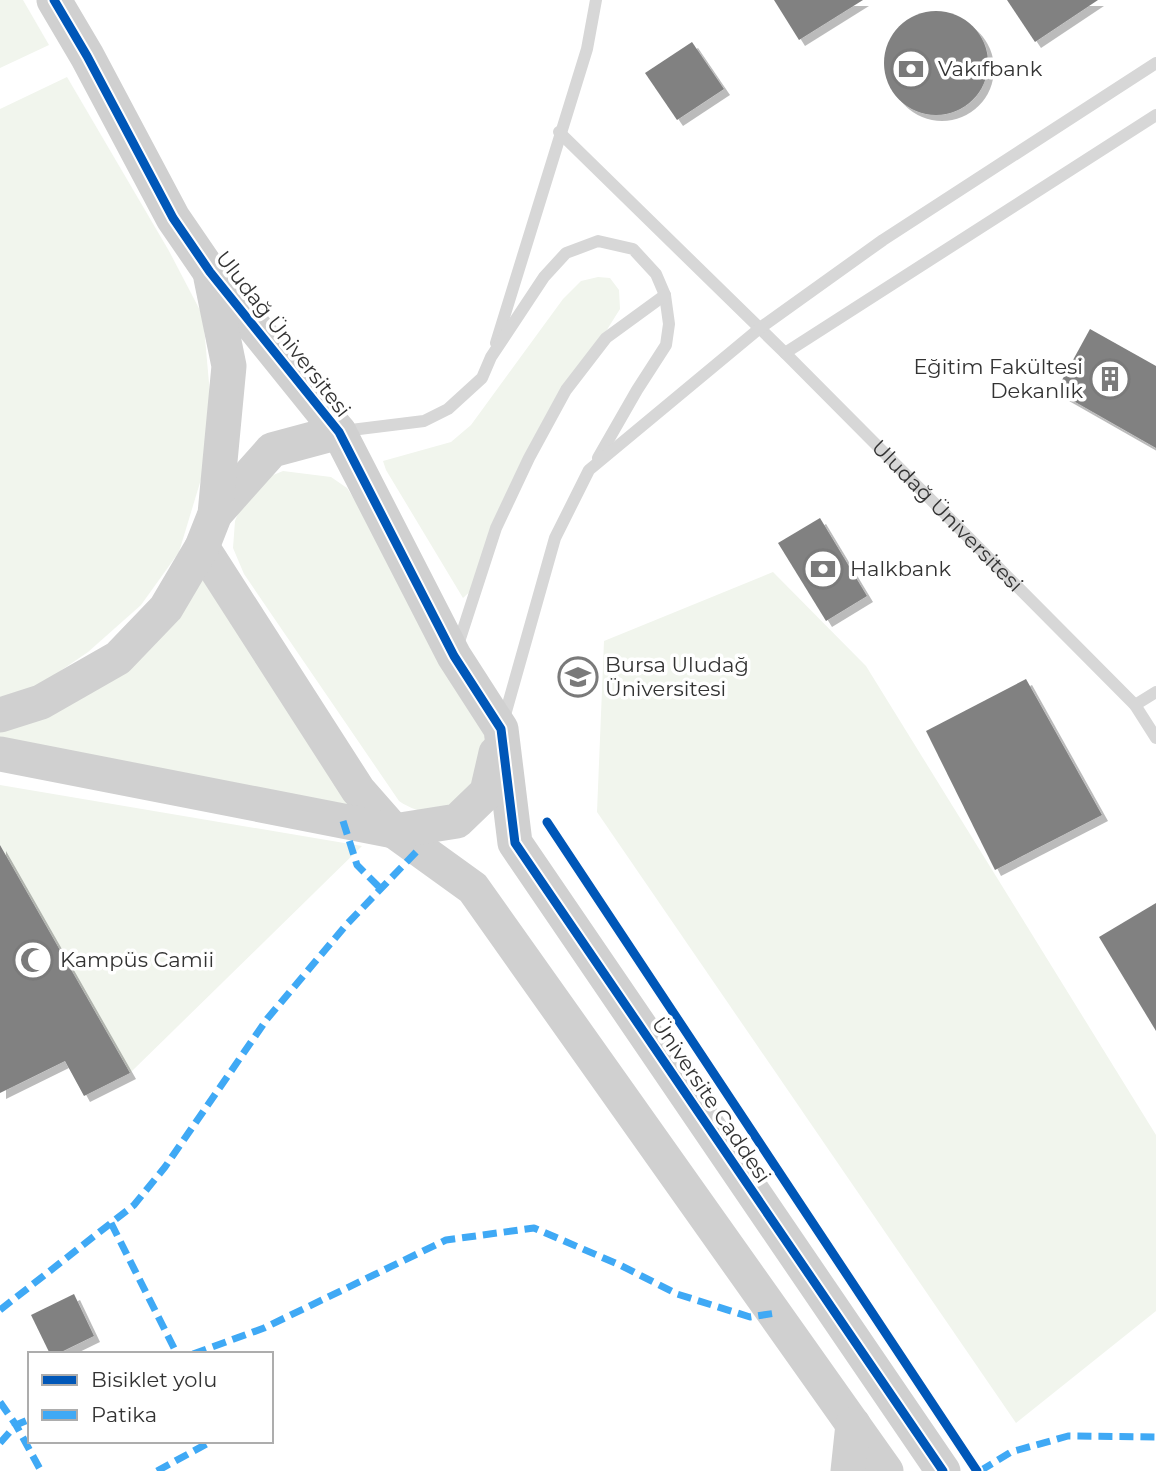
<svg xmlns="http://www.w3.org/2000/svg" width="1156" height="1471" font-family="Montserrat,sans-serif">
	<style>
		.green { fill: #f1f5ed }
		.building { fill: #818181; filter: url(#shadow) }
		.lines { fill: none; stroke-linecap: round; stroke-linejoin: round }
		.lane { stroke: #d7d7d7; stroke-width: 12 }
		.secondary { stroke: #d0d0d0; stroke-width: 35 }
		.quiet { stroke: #3fa9f5; stroke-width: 7; stroke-dasharray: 14 7; stroke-linecap: butt }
		.cycleway-casing { stroke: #fff; stroke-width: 13 }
		.cycleway { stroke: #0057b8; stroke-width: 9 }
		.labels { text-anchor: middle; stroke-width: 7; stroke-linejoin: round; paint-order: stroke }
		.poi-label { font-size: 21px; fill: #333; stroke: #fff; text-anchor: start }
		.street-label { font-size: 21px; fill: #333; stroke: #fff }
	</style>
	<defs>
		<filter id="shadow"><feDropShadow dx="6" dy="6" stdDeviation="0" flood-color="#0004"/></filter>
	</defs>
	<rect width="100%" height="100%" fill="#fff"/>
	<g class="green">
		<polygon points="0,0 23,0 49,45 0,68"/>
		<polygon points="67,77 169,251 203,316 210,394 202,476 179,552 141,605 88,652 34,689 0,697 0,109"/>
		<polygon points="598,277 610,278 619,290 620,309 603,336 557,399 474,588 463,598 386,470 383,461 451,442 471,425 563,299 581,281"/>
		<path d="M283 471 331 477 347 488 501 729 487 792C455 806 431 823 399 801L244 574 233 548 235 521 245 497 261 480Z"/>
		<polygon points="202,547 394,831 0,754 0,715 118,658"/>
		<polygon points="773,572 866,666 1156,1135 1156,1311 1016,1423 597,812 604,641"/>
		<polygon points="0,785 362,846 130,1073 0,845"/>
	</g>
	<g class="building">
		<polygon points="774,0 863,0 799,40"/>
		<polygon points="1007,0 1098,0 1035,42"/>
		<circle cx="936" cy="63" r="52"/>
		<polygon points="692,42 724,89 677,120 645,73"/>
		<polygon points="1090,329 1156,366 1156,448 1056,391"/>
		<polygon points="820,518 867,596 826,621 778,543"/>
		<polygon points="1026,679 1102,815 995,870 926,731"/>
		<polygon points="0,845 130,1073 84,1096 65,1061 0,1093"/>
		<polygon points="1156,903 1156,1031 1099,937"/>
		<polygon points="74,1294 94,1336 57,1354 50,1354 31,1315"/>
	</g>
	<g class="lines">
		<g class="lane">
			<path id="s1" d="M559 132 785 353 1135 705 1156 738"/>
			<polyline points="496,343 587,49 596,0"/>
			<polyline points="785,353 1156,115"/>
			<polyline points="343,431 424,421 448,409 482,378 491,357 544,277 566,253 598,241 633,249 656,274 665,295 669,324 666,345 637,390 598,458"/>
			<polyline points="457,648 496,528 529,458 566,390 606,338 665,295"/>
			<polyline points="1135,705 1156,692"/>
			<polyline points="503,722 555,538 589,470 760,328 883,240 1156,63"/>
		</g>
		<g class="secondary">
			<polyline points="54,0 87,56 173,218 210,272 339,432 454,656 501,729 515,843 943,1471"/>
			<polyline points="215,514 272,450 339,432"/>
			<polyline points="202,547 358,790 394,831 473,888 886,1471"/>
			<polyline points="0,715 41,702 118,658 166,608 202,547 215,514 229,366 211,278"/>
			<polyline points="0,754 394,831 457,821 487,792 496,753"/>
			<polyline points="848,1471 853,1424"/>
		</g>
		<g class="quiet">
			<polyline points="343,821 357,865 381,889"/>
			<polyline points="111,1223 177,1354"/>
			<polyline points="0,1310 134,1205 165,1167 267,1019 347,924 419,849"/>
			<polyline points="193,1354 264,1328 446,1240 534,1228 620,1265 677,1294 750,1317 776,1313"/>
			<polyline points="0,1402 16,1425 41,1471"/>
			<polyline points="0,1443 16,1425 30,1419"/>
			<polyline points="157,1471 212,1441"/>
			<polyline points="980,1471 1011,1452 1068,1436 1156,1437"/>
		</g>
		<g class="cycleway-casing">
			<g id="cycleway">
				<polyline points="54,0 87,56 173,218 210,272 339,432 454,656 501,729 515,843 943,1471"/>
				<polyline points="547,822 977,1471"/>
			</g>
		</g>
		<use href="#cycleway" class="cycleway"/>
	</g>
	<defs>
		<g id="bank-ring" transform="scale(2.0125)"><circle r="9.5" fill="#fff" stroke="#7a7a7a" stroke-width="1.5"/><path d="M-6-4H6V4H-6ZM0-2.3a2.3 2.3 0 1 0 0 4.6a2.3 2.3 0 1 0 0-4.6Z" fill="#7a7a7a"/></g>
		<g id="building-ring" transform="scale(2.0125)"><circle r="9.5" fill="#fff" stroke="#7a7a7a" stroke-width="1.5"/><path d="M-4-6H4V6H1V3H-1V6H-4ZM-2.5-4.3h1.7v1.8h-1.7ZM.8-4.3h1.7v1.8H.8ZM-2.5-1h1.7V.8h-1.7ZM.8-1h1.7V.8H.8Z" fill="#7a7a7a"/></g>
		<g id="university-ring" transform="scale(2.0125)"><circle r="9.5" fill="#fff" stroke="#7a7a7a" stroke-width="1.5"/><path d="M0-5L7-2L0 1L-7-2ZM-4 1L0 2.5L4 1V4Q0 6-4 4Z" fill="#7a7a7a"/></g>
		<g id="mosque-ring" transform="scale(2.0125)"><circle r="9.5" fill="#fff" stroke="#7a7a7a" stroke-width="1.5"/><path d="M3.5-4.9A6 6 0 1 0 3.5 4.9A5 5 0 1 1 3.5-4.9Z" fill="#7a7a7a"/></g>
	</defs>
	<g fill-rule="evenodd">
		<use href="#bank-ring" x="911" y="69"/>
		<use href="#building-ring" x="1110" y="379"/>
		<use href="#bank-ring" x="823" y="569"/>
		<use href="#university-ring" x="578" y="677"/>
		<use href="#mosque-ring" x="33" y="960"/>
	</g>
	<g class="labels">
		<g class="poi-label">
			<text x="938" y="76">Vakıfbank</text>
			<text x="1083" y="374" text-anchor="end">Eğitim Fakültesi<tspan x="1083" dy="24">Dekanlık</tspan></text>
			<text x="850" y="576">Halkbank</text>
			<text x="605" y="672">Bursa Uludağ<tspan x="605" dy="24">Üniversitesi</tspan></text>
			<text x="60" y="967">Kampüs Camii</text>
		</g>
		<g class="street-label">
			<text transform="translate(283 334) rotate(52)" y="7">Uludağ Üniversitesi</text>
			<text dy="7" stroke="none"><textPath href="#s1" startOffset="546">Uludağ Üniversitesi</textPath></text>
			<text transform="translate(711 1100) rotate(56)" y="7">Üniversite Caddesi</text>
		</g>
	</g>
	<rect x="28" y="1352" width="245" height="91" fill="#ffffff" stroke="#adadad" stroke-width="2"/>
	<rect x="42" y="1375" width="35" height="10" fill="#0057b8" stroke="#adadad" stroke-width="2"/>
	<text x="91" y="1387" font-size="21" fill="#333333">Bisiklet yolu</text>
	<rect x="42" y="1410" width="35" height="10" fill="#3fa9f5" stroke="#adadad" stroke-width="2"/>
	<text x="91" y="1422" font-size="21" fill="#333333">Patika</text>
</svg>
